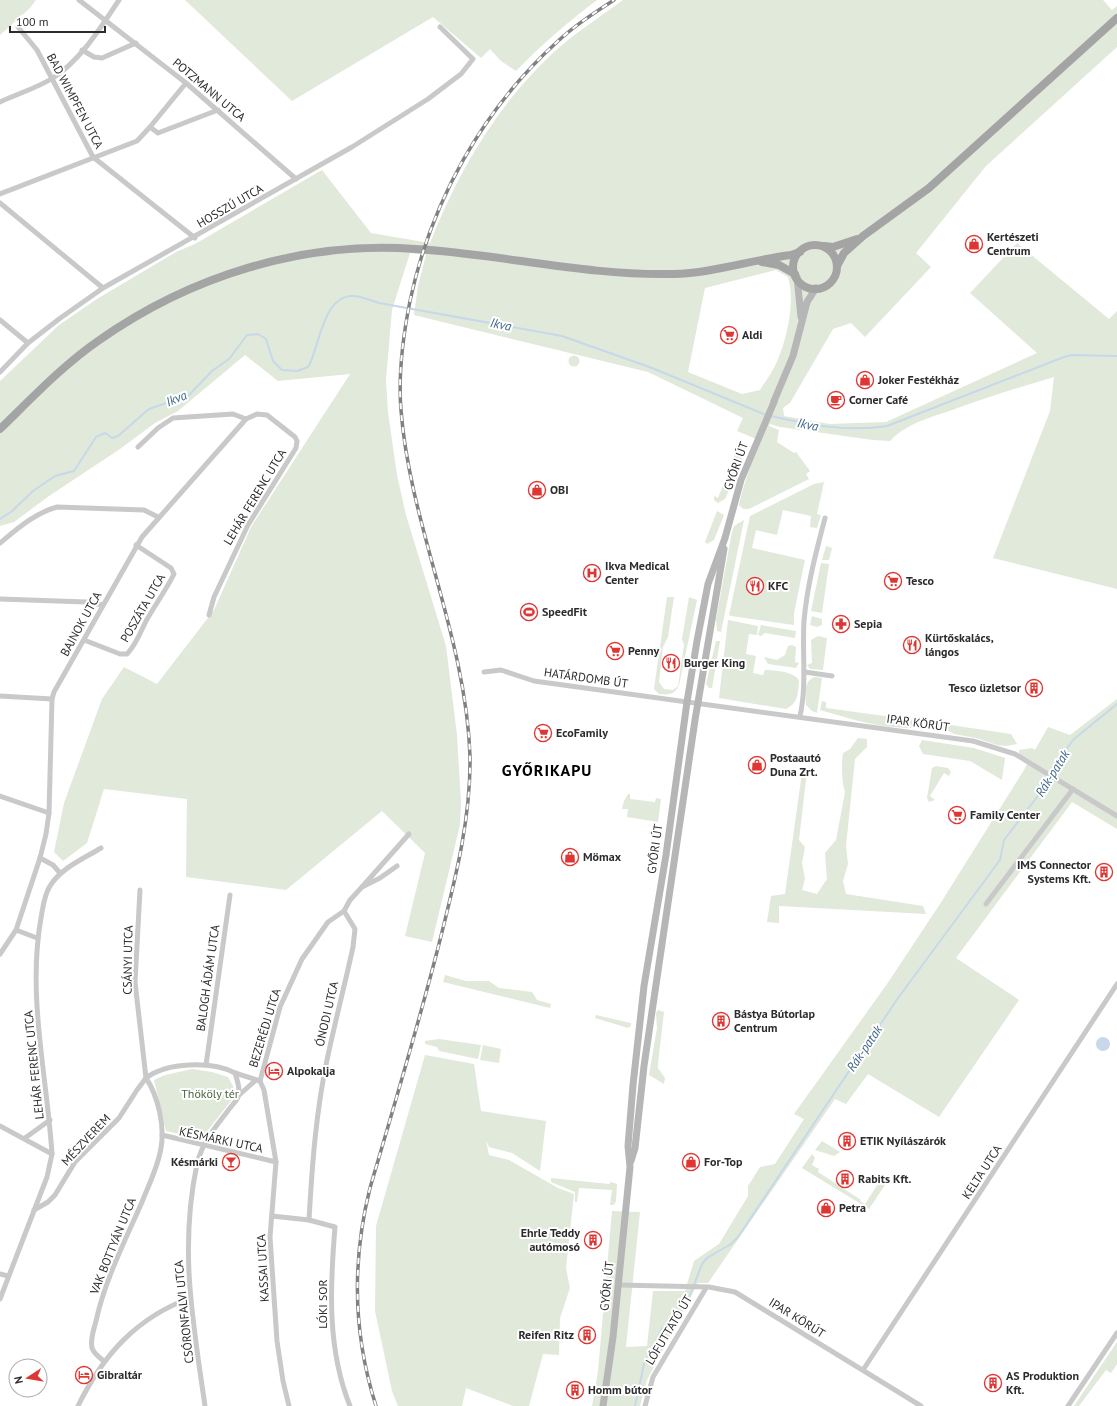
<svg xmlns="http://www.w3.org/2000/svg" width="1117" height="1406" font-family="'PT Sans',sans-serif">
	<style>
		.green { fill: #e1e9da; fill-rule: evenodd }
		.water { fill: #c6d8e9 }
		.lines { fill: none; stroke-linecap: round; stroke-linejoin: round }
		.stream { stroke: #c6d8e9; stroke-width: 2 }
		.minor { stroke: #c9c9c9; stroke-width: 5 }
		.secondary { stroke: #b6b6b6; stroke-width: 7 }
		.primary { stroke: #a4a4a4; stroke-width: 8 }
		.rail-casing { stroke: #818181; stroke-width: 3.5 }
		.rail { stroke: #fff; stroke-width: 2; stroke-dasharray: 6; stroke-linecap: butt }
		.labels { text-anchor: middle; stroke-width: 4; stroke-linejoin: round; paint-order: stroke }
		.street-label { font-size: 12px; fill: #2c2c2c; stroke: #fff }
		.poi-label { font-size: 12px; font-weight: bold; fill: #2c2c2c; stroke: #fff; text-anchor: start }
		.park-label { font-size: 12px; fill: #4b653c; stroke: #fff }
		.water-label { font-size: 13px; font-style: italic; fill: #3e668a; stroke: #fff }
		.district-label { font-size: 16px; font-weight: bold; letter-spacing: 1px; fill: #000; stroke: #fff }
	</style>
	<rect width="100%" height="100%" fill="#fff"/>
	<g class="green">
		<polygon points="0,0 36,0 30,8 0,35"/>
		<path d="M185 0H597C568 22 541 45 516 71L501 61 490 49 481 58 433 17 292 101Z"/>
		<path d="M623 0H1103L1112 10 1117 6V47L986 166 916 253 931 267 865 337 851 323 833 329 790 403 783 408 784 416 830 424 886 422 1037 353 970 293 1017 243 1109 319 1117 311V589L993 558 1050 411 1054 377C1020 387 988 397 955 409 932 417 907 423 890 441L873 440 780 427 770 424 769 426 779 430 777 442 794 453 796 452 810 471 806 474 809 479 749 509H743L739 505C744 482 752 462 761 441L737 431 743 418 648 372 414 315 418 286 426 255 410 253 392 310 386 380 388 412 397 475 406 515 446 646 457 735 461 802 460 825 432 942 405 936 425 853 382 811 286 890 186 877 187 799 104 789 87 843 63 861 54 852 64 803 102 699 124 667 157 684 214 610 251 527 350 374 278 381 245 355 178 411 155 423 120 449 49 496 14 522 0 526V381L59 325 97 299 176 252 195 244 322 170 371 233 430 243C459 169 501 98 562 45 581 29 603 15 623 0ZM776 270 788 277C796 302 786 343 775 366 771 374 765 382 760 390L742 394 688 372 705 288Z"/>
		<circle cx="574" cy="361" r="5.5"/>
		<polygon points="741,439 747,448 725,499 718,503 714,500 714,496 718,498"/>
		<polygon points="824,482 817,514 821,515 817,528 810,527 811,516 783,510 777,535 756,530 752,548 805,560 794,613 794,625 731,616 729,615 750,516 814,484"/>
		<polygon points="717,511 724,515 714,540 707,544 705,542"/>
		<polygon points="744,520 721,632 717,631 716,619 732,532 734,526"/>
		<polygon points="826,546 832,548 829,560 822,560"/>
		<polygon points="821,563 829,564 822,613 811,611"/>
		<path d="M667 597H674L668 637 663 647 659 682 664 689 673 690 678 686 684 645 682 639 689 597 697 600 679 685C675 695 668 695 659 694L654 689Z"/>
		<polygon points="812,616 822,619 822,625 817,627 810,625"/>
		<path d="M728 620 758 626 757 635 749 634 746 654 756 656 753 673 763 675 765 670H767C778 671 792 671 799 680 798 692 799 703 786 709L719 698Z"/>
		<polygon points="761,625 796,631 795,638 765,633 761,636 758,635"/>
		<polygon points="818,636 827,638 823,670 810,669 807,665 812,663 811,640"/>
		<polygon points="716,641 720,641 712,688 709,688 706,684"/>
		<polygon points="792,645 796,647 795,662 799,663 796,668 768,664 764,657 777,660 785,655 788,646"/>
		<path d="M814 677 822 678 817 713 812 711 806 705C806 695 803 682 814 677Z"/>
		<polygon points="1117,699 1117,829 1072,802 956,958 1019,1000 939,1117 868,1074 846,1104 835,1099 708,1283 698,1283 647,1380 640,1406 592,1406 598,1371 612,1211 640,1212 626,1347 647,1346 653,1291 685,1291 694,1261 719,1244 748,1196 748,1186 760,1167 775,1164 804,1119 794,1114 887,984 940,904 1024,770 1029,760 1019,755 1019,750 1032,748 1035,750 1048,727 1070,735"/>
		<path d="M822 701 826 702V708L914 720 911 728C880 728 850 719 820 710Z"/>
		<polygon points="924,721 1011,734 1017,744 1006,746 997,745 976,738 954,734 947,730 924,727"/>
		<path d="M858 738 867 739V747L855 759 846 846 848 864 843 881 846 894 923 906 926 914 779 906V923L767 922 771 896 785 894 802 773 805 774 806 780 799 840 805 847 802 863 805 879 802 890 817 894 827 879 825 853 836 840 845 792C842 784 841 761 843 753L850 749Z"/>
		<polygon points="922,740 974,748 1005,758 1002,780 970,761 923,754 919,746"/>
		<polygon points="936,766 948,768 951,772 949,776 944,773 930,796 935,800 929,802 927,798 932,768"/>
		<polygon points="628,794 630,794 630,799 655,802 656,798 661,799 658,822 627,817 628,809 622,809 624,801"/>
		<polygon points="445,975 466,981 489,981 499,988 532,992 537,1000 551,1004 550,1008 443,982"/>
		<polygon points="658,1010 664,1012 658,1063 658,1068 665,1078 664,1084 649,1075 657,1028 656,1013"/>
		<polygon points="596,1015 631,1023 631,1026 628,1028 595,1018"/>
		<polygon points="439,1039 481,1045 478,1059 439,1051 437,1047 425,1044 425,1041"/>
		<polygon points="483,1045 501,1049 499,1063 480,1060"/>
		<polygon points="425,1055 474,1064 481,1111 546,1121 540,1171 512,1153 489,1147 486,1140 489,1155 509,1160 558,1188 574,1194 566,1268 570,1288 560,1318 559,1355 543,1354 529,1406 513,1406 466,1388 462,1406 398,1406 392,1391 375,1311 376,1226"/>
		<polygon points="192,1069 212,1072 228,1077 233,1086 234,1097 201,1139 166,1131 154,1080 165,1075"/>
		<polygon points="822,1141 840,1152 834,1156 815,1150"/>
		<polygon points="812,1154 815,1158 812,1165 819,1169 818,1172 861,1200 860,1201 865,1204 882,1178 887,1182 869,1209 802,1168"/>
		<polygon points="551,1178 609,1184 611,1182 617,1184 616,1201 614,1205 610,1205 612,1190 579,1188 577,1202 575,1202 575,1192 551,1182"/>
		<polygon points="1117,1342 1117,1364 1111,1373 1106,1370 1079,1406 1074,1406"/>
	</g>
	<circle class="water" cx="1103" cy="1044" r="7"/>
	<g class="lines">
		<g class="stream">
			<path d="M771 416C810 425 846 432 887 426L1064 357 1072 355 1117 356"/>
			<path d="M0 519 11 512 33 491 55 476 74 471 96 437 105 433 112 438 118 436 149 409 189 395 212 371 229 359 247 335 258 334 266 339 273 361 282 370 297 371 308 367C320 348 322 293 355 296 363 297 372 301 379 303L562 336 652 368 766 415"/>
			<polyline points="635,1406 644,1364 662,1329 687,1303 702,1264 707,1258 731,1244 738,1237 898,998 1000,860 1004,840 1047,784 1061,756 1074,739 1117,704"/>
		</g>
		<g class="minor">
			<polyline points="79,0 186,83 296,179"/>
			<polyline points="18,27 37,50 93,157 195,238"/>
			<polyline points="82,50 94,57 102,58 136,43"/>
			<path d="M0 102C17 94 37 88 53 78 81 60 101 27 119 0"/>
			<polyline points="150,127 186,83"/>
			<polyline points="0,194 137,141 150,127 158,133 218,110"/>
			<polyline points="0,203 103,288"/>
			<polyline points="0,320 28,343"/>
			<polyline points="0,372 28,343 59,319 103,288 352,147 428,99 461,74 473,59 440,27"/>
			<path d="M0 543C17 529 35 513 57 507L144 510 158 517"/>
			<polyline points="0,599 86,602 103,605"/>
			<polyline points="209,615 214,597 248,525 296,448 297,441 295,437 267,415 257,414 246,419"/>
			<path d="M84 640 120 654H127C136 645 140 633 146 621 155 605 166 590 174 574L171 568 136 545"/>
			<polyline points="484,672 501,670 534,681 973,741 1015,754 1117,816"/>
			<polyline points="805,672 832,676"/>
			<polyline points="0,696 52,699"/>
			<path d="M800 716C807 685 802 653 804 621 807 586 816 552 825 518"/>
			<polyline points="0,796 49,813"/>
			<polyline points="40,858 53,865 60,873"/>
			<polyline points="362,887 409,834"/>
			<polyline points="986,904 1073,789"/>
			<polyline points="16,930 37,938"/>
			<polyline points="0,954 16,930 40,858 46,834 49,813 52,699 54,692 142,537 246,419 233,414 173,418 158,428 138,447"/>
			<polyline points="206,1065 230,895"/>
			<polyline points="235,1073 260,1081"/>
			<polyline points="260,1081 264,1090 276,1162 270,1237 277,1341 283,1381 289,1406"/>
			<polyline points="260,1081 280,1007 302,959 328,922 344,911 350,900 362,887 380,878 397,866"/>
			<polyline points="238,1096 256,1080"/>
			<polyline points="0,1126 52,1154"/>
			<polyline points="162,1135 276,1162"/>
			<polyline points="25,1138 50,1120"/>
			<polyline points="34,1210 48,1202 55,1195 75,1162 119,1118 137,1090 146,1078 135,982 140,890"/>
			<path d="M272 1216 309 1220 335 1227C330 1287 327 1349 350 1406"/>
			<path d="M309 1220C312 1166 316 1112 327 1060 335 1022 345 984 353 947L355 929 344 911"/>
			<polyline points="0,1274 8,1276"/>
			<polyline points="618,1285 709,1287 735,1292 921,1406"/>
			<path d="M0 1299 47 1177 52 1154C47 1076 27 996 41 918 43 907 44 895 50 886 61 868 83 859 101 848"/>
			<path d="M104 1361C99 1357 94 1354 92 1348 90 1339 94 1329 96 1321 105 1280 125 1241 142 1202 149 1184 158 1167 161 1148 165 1126 158 1096 146 1078 167 1062 212 1061 235 1073 237 1080 241 1090 238 1097 236 1102 230 1107 227 1112 214 1129 202 1143 197 1164 179 1249 193 1322 205 1406"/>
			<polyline points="863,1370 1117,984"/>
			<path d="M78 1406C103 1355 136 1318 190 1298"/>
			<polyline points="645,1406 653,1377 706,1288"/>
			<polyline points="1068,1406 1117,1333"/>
		</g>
		<g class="secondary">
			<polyline points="797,277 801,317"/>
			<polyline points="774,401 793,356 807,302 816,288"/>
			<polyline points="631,1161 635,1148 644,1066 695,720 724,549"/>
			<polyline points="603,1406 613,1337 630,1167 628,1146 633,1085 644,986 666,855 687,702 697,641 708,584 725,538 741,480 774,402"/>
		</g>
		<g class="primary">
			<circle cx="815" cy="267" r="22"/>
			<polyline points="824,246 833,247 857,239"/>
			<polyline points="762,262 779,265 795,274"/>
			<polyline points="837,266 844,253 863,236 929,188 1117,18"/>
			<path d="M0 429C31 399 62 366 98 341 190 276 302 241 415 249 501 254 586 276 673 274 713 273 751 260 791 255L800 252"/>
		</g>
		<g class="rail-casing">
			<path id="rail" d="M376 1406C353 1334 352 1260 370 1188 394 1106 419 1023 440 940 455 880 471 819 470 756 467 666 434 580 414 492 408 465 403 437 401 410 398 374 403 336 410 301 431 202 482 110 557 42 574 26 594 13 614 0"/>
		</g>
		<use href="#rail" class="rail"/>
	</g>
	<defs>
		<g id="shop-ring" transform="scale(0.9)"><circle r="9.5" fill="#fff" stroke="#de3633" stroke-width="1.5"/><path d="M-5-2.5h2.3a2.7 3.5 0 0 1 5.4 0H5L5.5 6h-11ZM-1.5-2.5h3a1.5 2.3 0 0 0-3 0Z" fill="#de3633"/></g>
		<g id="supermarket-ring" transform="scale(0.9)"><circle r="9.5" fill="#fff" stroke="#de3633" stroke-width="1.5"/><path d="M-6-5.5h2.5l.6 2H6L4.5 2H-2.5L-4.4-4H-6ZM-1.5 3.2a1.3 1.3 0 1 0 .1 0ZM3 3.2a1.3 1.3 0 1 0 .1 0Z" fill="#de3633"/></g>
		<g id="cafe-ring" transform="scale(0.9)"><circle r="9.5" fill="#fff" stroke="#de3633" stroke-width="1.5"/><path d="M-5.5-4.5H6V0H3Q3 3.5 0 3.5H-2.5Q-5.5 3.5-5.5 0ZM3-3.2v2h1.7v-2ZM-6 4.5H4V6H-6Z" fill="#de3633"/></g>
		<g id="hospital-ring" transform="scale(0.9)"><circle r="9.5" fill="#fff" stroke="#de3633" stroke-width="1.5"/><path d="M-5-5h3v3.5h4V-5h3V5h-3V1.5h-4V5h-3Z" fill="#de3633"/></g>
		<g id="restaurant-ring" transform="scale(0.9)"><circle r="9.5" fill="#fff" stroke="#de3633" stroke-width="1.5"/><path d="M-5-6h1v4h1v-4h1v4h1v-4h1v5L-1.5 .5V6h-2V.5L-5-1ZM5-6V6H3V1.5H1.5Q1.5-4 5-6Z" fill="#de3633"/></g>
		<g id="stadium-ring" transform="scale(0.9)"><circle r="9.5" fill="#fff" stroke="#de3633" stroke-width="1.5"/><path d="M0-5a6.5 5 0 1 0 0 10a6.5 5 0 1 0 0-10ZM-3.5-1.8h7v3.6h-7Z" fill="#de3633"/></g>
		<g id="pharmacy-ring" transform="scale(0.9)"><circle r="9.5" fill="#fff" stroke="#de3633" stroke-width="1.5"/><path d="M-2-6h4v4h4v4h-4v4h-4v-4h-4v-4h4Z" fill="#de3633"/></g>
		<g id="building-ring" transform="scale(0.9)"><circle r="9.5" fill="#fff" stroke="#de3633" stroke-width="1.5"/><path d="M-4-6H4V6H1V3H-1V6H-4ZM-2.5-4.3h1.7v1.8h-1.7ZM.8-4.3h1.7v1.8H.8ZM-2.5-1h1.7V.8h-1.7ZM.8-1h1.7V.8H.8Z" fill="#de3633"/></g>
		<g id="hotel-ring" transform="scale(0.9)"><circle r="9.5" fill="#fff" stroke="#de3633" stroke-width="1.5"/><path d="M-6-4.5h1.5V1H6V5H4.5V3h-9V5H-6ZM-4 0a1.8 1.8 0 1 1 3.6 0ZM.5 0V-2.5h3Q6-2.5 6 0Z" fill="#de3633"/></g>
		<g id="bar-ring" transform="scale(0.9)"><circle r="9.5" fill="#fff" stroke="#de3633" stroke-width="1.5"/><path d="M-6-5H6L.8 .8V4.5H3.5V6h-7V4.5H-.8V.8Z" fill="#de3633"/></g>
	</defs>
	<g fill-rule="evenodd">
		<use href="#shop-ring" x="974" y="244"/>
		<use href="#supermarket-ring" x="729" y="335"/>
		<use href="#shop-ring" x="865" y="380"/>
		<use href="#cafe-ring" x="836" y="400"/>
		<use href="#shop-ring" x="537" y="490"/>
		<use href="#hospital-ring" x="592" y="573"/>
		<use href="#supermarket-ring" x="893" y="581"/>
		<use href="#restaurant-ring" x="755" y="586"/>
		<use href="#stadium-ring" x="529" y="612"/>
		<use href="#pharmacy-ring" x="841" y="624"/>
		<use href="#restaurant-ring" x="912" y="645"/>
		<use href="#supermarket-ring" x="615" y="651"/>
		<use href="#restaurant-ring" x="671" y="663"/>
		<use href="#building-ring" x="1034" y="688"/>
		<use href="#supermarket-ring" x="543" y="733"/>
		<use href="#shop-ring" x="757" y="765"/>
		<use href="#supermarket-ring" x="957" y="815"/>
		<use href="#shop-ring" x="570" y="857"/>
		<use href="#building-ring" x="1104" y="872"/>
		<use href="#building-ring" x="721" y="1021"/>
		<use href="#hotel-ring" x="274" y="1071"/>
		<use href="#building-ring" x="847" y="1141"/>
		<use href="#bar-ring" x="231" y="1162"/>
		<use href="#shop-ring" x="691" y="1162"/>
		<use href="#building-ring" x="845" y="1179"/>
		<use href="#shop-ring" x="826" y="1208"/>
		<use href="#building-ring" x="593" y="1240"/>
		<use href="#building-ring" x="587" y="1335"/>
		<use href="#hotel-ring" x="84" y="1375"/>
		<use href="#building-ring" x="993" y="1383"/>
		<use href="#building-ring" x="575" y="1390"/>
	</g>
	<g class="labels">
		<g class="street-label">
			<text transform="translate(209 90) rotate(40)" y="4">POTZMANN UTCA</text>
			<text transform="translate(75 101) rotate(62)" y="4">BAD WIMPFEN UTCA</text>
			<text transform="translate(230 206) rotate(-30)" y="4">HOSSZÚ UTCA</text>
			<text transform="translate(736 466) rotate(-70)" y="4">GYŐRI ÚT</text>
			<text transform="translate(255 497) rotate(-59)" y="4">LEHÁR FERENC UTCA</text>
			<text transform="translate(143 608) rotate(-60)" y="4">POSZÁTA UTCA</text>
			<text transform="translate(81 624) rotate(-61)" y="4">BAJNOK UTCA</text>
			<text transform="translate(586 678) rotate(8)" y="4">HATÁRDOMB ÚT</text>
			<text transform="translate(918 723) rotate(8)" y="4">IPAR KÖRÚT</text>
			<text transform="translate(655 849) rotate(-82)" y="4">GYŐRI ÚT</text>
			<text transform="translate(128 960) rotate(-89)" y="4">CSÁNYI UTCA</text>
			<text transform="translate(208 978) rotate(-82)" y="4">BALOGH ÁDÁM UTCA</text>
			<text transform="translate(327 1014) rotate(-77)" y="4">ÓNODI UTCA</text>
			<text transform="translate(265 1028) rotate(-73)" y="4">BEZERÉDJ UTCA</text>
			<text transform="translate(34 1065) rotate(-96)" y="4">LEHÁR FERENC UTCA</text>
			<text transform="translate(86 1140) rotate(-47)" y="4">MÉSZVEREM</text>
			<text transform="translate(221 1140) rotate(12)" y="4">KÉSMÁRKI UTCA</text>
			<text transform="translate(982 1172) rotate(-57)" y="4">KELTA UTCA</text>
			<text transform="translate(113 1246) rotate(-68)" y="4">VAK BOTTYÁN UTCA</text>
			<text transform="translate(263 1268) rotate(-93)" y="4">KASSAI UTCA</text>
			<text transform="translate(607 1286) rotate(-84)" y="4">GYŐRI ÚT</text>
			<text transform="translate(323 1304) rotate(-90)" y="4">LÓKI SOR</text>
			<text transform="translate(184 1312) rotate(-96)" y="4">CSÓRONFALVI UTCA</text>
			<text transform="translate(797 1318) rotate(32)" y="4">IPAR KÖRÚT</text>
			<text transform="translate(669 1330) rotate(-59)" y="4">LÓFUTTATÓ ÚT</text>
		</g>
		<g class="poi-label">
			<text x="987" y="241">Kertészeti<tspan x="987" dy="14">Centrum</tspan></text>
			<text x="742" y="339">Aldi</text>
			<text x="878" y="384">Joker Festékház</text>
			<text x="849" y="404">Corner Café</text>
			<text x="550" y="494">OBI</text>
			<text x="605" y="570">Ikva Medical<tspan x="605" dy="14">Center</tspan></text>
			<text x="906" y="585">Tesco</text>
			<text x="768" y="590">KFC</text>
			<text x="542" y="616">SpeedFit</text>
			<text x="854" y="628">Sepia</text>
			<text x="925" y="642">Kürtőskalács,<tspan x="925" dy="14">lángos</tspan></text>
			<text x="628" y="655">Penny</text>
			<text x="684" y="667">Burger King</text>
			<text x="1021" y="692" text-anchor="end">Tesco üzletsor</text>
			<text x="556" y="737">EcoFamily</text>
			<text x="770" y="762">Postaautó<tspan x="770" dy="14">Duna Zrt.</tspan></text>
			<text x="970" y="819">Family Center</text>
			<text x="583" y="861">Mömax</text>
			<text x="1091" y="869" text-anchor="end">IMS Connector<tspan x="1091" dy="14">Systems Kft.</tspan></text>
			<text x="734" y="1018">Bástya Bútorlap<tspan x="734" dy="14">Centrum</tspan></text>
			<text x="287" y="1075">Alpokalja</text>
			<text x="860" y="1145">ETIK Nyílászárók</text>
			<text x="218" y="1166" text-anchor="end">Késmárki</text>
			<text x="704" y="1166">For-Top</text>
			<text x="858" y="1183">Rabits Kft.</text>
			<text x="839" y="1212">Petra</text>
			<text x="580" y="1237" text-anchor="end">Ehrle Teddy<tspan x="580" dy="14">autómosó</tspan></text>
			<text x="574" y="1339" text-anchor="end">Reifen Ritz</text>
			<text x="97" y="1379">Gibraltár</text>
			<text x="1006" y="1380">AS Produktion<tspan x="1006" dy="14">Kft.</tspan></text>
			<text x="588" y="1394">Homm bútor</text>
		</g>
		<g class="park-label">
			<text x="210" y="1098">Thököly tér</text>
		</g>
		<g class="water-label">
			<text transform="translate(501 324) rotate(11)" y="5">Ikva</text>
			<text transform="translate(176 398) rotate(-23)" y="5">Ikva</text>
			<text transform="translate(808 424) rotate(12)" y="5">Ikva</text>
			<text transform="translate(1052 773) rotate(-58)" y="5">Rák-patak</text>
			<text transform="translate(864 1048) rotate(-56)" y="5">Rák-patak</text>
		</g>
		<g class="district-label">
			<text x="547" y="776">GYŐRIKAPU</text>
		</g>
	</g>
	<g transform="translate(28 1378) rotate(258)"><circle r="19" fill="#ffffff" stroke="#ababab"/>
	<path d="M0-3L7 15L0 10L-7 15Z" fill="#de3633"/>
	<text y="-6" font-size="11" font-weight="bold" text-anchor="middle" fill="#2c2c2c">N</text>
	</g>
	<path d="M10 26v6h95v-6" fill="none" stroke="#2c2c2c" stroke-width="2"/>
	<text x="16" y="26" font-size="12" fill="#2c2c2c" stroke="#ffffff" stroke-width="3" paint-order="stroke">100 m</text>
</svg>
